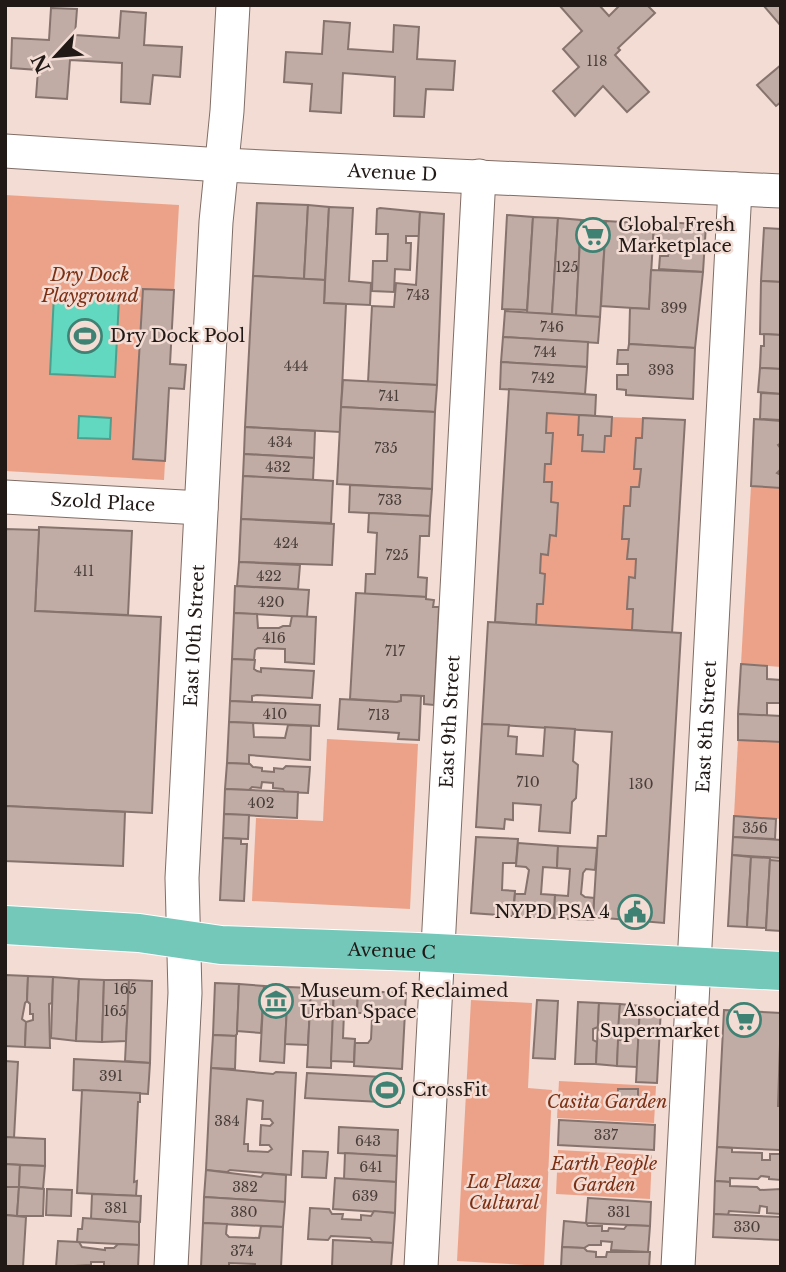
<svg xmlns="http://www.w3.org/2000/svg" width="786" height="1272" font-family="'Libre Baskerville',serif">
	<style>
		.green { fill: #eca288 }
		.water { fill: #62d8c0; stroke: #4e9f8d; stroke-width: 2 }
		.building { fill: #c1aca5; stroke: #87736d; stroke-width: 2; fill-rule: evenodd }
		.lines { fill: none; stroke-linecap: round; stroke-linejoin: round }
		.minor-casing { stroke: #806d66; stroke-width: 35 }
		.major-casing { stroke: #fff; stroke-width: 40 }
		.minor { stroke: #fff; stroke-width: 33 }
		.major { stroke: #74c8ba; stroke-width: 38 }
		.labels { text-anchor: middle; stroke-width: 5; stroke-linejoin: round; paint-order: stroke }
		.number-label { font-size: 14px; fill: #493e3a }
		.street-label { font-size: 18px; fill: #211916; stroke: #f2dcd4 }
		.poi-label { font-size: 18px; fill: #211916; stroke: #f2dcd4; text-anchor: start }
		.park-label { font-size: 18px; font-style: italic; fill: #7c2f12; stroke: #f2dcd4 }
	</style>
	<rect width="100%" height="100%" fill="#f2dcd4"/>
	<g class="green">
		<polygon points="5,195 179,205 170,363 186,365 184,389 169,389 164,480 5,471"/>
		<polygon points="547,413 579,415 578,434 583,435 582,451 604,452 605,436 611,436 612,417 643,418 642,438 636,438 635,469 641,469 639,487 631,487 630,506 624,506 622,538 629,539 628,559 636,559 635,578 629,578 627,608 633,609 632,630 536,625 537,604 543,604 545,574 540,573 541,554 548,555 550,535 556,535 558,503 551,502 552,482 544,482 545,464 551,464 553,434 546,433"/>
		<polygon points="751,486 781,488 781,667 741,664"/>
		<polygon points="327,739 418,744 410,909 252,901 256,818 323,821"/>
		<polygon points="738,740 781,742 781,819 734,816"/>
		<polygon points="471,1000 532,1003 528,1088 552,1090 544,1266 457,1261"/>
		<polygon points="559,1081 656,1086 654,1123 557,1118"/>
		<polygon points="558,1150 652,1155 650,1199 556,1194"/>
	</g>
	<g class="water">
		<polygon points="54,295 119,299 115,377 50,374"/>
		<polygon points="79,416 111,418 110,439 78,438"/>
	</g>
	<g class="building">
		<polygon points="559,5 599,5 609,16 620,5 647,5 655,13 618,48 620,50 615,55 649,92 627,112 603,86 575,116 553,91 579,67 563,49 582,31"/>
		<polygon points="763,5 781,5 781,26"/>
		<polygon points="51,8 77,9 75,35 119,38 121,11 146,13 144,45 182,47 180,77 153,75 150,104 121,102 122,63 70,60 67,99 36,97 38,70 11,68 12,38 49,40"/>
		<polygon points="324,21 350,23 348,49 393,52 394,25 419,27 417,59 455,61 453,90 426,89 424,117 394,116 395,77 343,73 341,113 310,111 312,84 284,82 286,52 322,54"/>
		<polygon points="781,65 781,102 776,106 757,85"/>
		<polygon points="257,203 308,205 304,279 253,276"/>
		<polygon points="308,205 329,207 325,280 304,279"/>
		<polygon points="329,207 353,208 349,281 371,283 370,305 324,303"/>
		<polygon points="380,208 420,212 419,236 406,236 406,243 411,243 410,270 395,269 394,292 372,291 373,261 387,261 388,234 376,234 377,209"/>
		<polygon points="420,212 444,214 437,385 368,382 372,306 394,307 396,283 416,285"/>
		<polygon points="507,215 533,217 527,310 502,309"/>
		<polygon points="533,217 558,218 552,314 527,313"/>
		<polygon points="558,218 581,220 576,316 552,314"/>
		<polygon points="581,220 606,221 600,317 576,316"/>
		<polygon points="606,221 654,224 649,309 601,306"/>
		<polygon points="654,221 706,225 703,272 659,269 660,256 668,256 669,250 666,248 653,247"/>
		<polygon points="764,228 781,229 781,282 761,281"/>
		<polygon points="651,270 703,272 695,348 629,344 630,308 649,309"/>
		<polygon points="253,276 325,280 324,303 346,304 340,432 245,427"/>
		<polygon points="761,281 781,282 781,335 760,334"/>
		<polygon points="143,289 174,290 170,364 186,365 184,389 169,388 165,461 133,459"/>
		<polygon points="505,311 600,317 598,343 503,337"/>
		<polygon points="764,334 781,335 781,369 760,368 761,346 764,346"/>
		<polygon points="503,337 588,342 587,367 501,362"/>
		<polygon points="629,344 695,348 693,399 626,395 626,390 617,389 617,375 628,375 628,364 617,364 618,350 628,350"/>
		<polygon points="501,362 587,367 585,394 500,389"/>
		<polygon points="760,368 781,369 781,394 758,392"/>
		<polygon points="343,380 437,385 435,412 341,407"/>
		<polygon points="509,389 596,395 595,416 547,413 546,433 553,433 551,464 545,464 544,482 552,482 551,502 558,503 556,536 550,535 548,555 541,554 540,573 545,574 543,604 537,604 536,625 495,622"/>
		<polygon points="761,393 781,394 781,420 760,419"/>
		<polygon points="341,407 435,412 432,489 337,484"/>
		<polygon points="579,415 612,417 611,436 605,436 604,452 582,451 583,435 578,435"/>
		<polygon points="643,418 685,420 672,633 632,630 633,609 627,609 629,577 635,578 636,559 627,559 629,539 622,539 624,506 630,506 631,487 639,487 641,469 634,469 636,438 642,438"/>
		<polygon points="754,419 781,421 781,443 778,445 781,449 781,469 777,473 781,475 781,488 751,486"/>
		<polygon points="245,427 315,431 314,458 244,454"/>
		<polygon points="244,454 314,458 313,480 243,476"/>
		<polygon points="243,476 333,481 331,523 241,519"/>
		<polygon points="350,485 432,489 430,516 349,512"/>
		<polygon points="369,513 430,516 429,536 420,536 418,577 427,578 426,597 365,594 366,574 375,574 377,533 368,532"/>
		<polygon points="241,519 334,524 332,565 239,562"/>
		<polygon points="39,527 132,531 128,615 35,611"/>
		<polygon points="5,529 39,530 35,611 161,617 152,813 5,806"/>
		<polygon points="239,562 300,565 298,589 237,586"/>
		<polygon points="235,586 309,590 307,617 234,613"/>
		<polygon points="356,593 426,597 426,599 434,600 433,607 439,607 434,705 424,704 424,696 401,695 401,701 397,702 350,699"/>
		<polygon points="234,613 257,614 258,628 279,628 283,626 290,626 292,616 316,617 314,664 285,662 285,649 258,648 255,650 254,660 232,659"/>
		<polygon points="488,622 681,633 664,923 593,917 598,836 606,836 612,732 482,724"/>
		<polygon points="232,659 255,660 254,669 257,671 261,672 261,668 314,671 312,698 257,695 252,696 252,702 230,701"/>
		<polygon points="741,664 767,666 767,679 781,680 781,703 767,703 767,716 738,714"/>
		<polygon points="401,695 421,696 419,740 398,739 399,733 338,729 340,699 397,702 401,701"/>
		<polygon points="230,701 320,705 319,726 229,722"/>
		<polygon points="738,714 781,716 781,742 738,740"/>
		<polygon points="229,722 253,723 254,737 285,738 288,725 311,726 310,760 249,755 249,764 227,763"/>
		<polygon points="482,724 509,725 508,736 517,737 516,754 543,756 545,727 575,729 573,761 578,765 576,798 572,802 570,833 539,831 541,805 513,803 513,820 505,819 504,829 476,827"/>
		<polygon points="227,763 250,764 253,767 262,768 262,771 274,772 274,768 283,769 286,766 310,767 308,793 285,792 283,789 273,788 273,783 262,782 261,788 252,787 249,790 225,789"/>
		<polygon points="225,789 298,792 297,818 224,814"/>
		<polygon points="5,806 125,812 123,866 5,861"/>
		<polygon points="224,814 249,815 248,839 223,838"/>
		<polygon points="734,816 776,819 775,839 733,837"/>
		<polygon points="476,837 518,839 516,863 503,863 502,890 515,891 513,916 471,913"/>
		<polygon points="733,837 781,840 781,858 732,855"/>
		<polygon points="223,838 241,839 241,844 247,844 244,901 220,900"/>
		<polygon points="518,843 558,846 557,868 543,867 541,894 555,895 554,918 513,916 515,894 525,894 529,870 526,867 516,866"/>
		<polygon points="558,846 597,848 595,870 586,869 583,873 581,894 585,897 594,898 593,920 554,918 555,895 568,896 570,869 557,868"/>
		<polygon points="732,855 751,857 747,927 728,926"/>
		<polygon points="751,857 770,858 766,928 747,927"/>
		<polygon points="770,860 781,861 781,931 766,930"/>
		<polygon points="5,975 28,976 27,1001 25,1003 22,1019 26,1022 25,1047 5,1046"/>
		<polygon points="28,976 53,977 52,1003 49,1004 50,1048 25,1047 26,1022 33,1020 33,1014 30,1014 30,1004 27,1001"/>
		<polygon points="53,977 79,979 76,1041 51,1038"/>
		<polygon points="79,979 104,980 102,1042 76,1041"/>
		<polygon points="104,980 129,980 126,1041 102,1042"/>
		<polygon points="129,980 152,981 150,1063 125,1061"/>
		<polygon points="215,983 239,984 237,1034 235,1036 213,1035"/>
		<polygon points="239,984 264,986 261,1033 237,1031"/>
		<polygon points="264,986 288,987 284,1063 260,1061"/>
		<polygon points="288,987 311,988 308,1045 285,1044"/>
		<polygon points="311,988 334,990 331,1068 307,1067"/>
		<polygon points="334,988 358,991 357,1011 344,1012 343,1038 355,1039 354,1062 331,1061"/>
		<polygon points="358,991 406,993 402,1069 354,1066 355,1043 368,1043 371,1039 372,1018 370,1013 357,1013"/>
		<polygon points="537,1000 558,1001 555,1059 533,1058"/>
		<polygon points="578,1002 599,1003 598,1027 593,1029 593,1040 597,1042 596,1064 575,1064"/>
		<polygon points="599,1003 620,1004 617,1066 596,1064"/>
		<polygon points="620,1004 640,1006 637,1067 617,1066 618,1040 624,1040 624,1030 618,1030"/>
		<polygon points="640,1006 661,1007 657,1083 636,1082"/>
		<polygon points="724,1010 781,1013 778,1106 781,1106 780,1150 717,1147"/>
		<polygon points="213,1035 236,1036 235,1069 211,1068"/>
		<polygon points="74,1059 150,1063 148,1094 73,1090"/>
		<polygon points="5,1061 18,1062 14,1138 5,1137"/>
		<path d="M211 1068 273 1074 276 1072 296 1073 291 1175 230 1170 227 1172 206 1170ZM247 1099 263 1101 262 1119H270L273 1123 270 1126 261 1125 260 1145H269L272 1149 268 1152 248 1151V1144H244Z"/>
		<polygon points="307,1073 401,1078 400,1103 305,1098"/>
		<rect x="618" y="1089" width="20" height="12"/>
		<polygon points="82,1090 140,1093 140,1102 138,1102 134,1182 137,1181 136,1196 77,1193"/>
		<polygon points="559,1120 655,1125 654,1150 558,1145"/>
		<polygon points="339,1127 398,1130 397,1156 338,1153"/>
		<polygon points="5,1137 45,1139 45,1166 5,1164"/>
		<polygon points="717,1147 732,1148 732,1152 762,1153 762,1160 770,1160 770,1154 781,1154 781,1180 769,1179 769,1177 761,1176 758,1179 730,1178 730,1182 715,1181"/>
		<polygon points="303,1151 328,1152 326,1178 302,1177"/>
		<polygon points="345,1153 397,1156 396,1182 344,1179"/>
		<polygon points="5,1164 20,1165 19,1187 5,1187"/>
		<polygon points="20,1165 45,1166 43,1189 19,1187"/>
		<polygon points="206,1170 261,1177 264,1173 286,1175 285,1202 204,1197"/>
		<polygon points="335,1178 396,1182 395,1213 333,1209"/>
		<polygon points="715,1181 730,1182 730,1186 757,1187 760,1190 781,1189 781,1214 767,1213 767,1207 760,1206 759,1213 729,1211 728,1215 714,1214"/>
		<polygon points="5,1187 19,1187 17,1216 5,1215"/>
		<polygon points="19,1187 44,1189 43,1216 17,1216"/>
		<polygon points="47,1189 72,1190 71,1216 46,1215"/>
		<polygon points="92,1194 141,1196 140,1222 91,1219"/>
		<polygon points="204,1197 285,1202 283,1227 203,1223"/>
		<polygon points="588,1198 651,1202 650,1226 586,1223"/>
		<polygon points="310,1208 329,1209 332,1214 343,1214 342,1219 361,1220 361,1215 371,1216 374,1211 395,1213 393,1243 373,1242 370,1238 331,1236 328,1240 308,1239"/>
		<polygon points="714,1214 781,1217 781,1240 713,1237"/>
		<polygon points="5,1215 26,1217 23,1267 5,1267"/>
		<polygon points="83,1218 139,1222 139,1245 77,1242 78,1229 82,1229"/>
		<polygon points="564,1221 586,1223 588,1226 602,1226 602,1231 608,1231 609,1228 624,1229 627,1225 650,1226 648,1252 611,1250 612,1242 601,1241 601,1245 589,1245 584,1248 562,1247"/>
		<polygon points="203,1223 227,1224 226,1234 229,1237 259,1238 261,1226 283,1227 281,1267 255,1267 255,1264 229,1263 229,1267 201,1267"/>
		<polygon points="333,1240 393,1243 391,1267 332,1267"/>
		<polygon points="58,1241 79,1242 82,1247 105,1250 105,1248 114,1248 118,1244 139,1245 138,1267 104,1266 104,1262 91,1262 91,1265 56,1267"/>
		<polygon points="562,1247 584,1248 587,1251 596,1252 596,1257 606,1257 607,1252 650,1252 649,1267 561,1267"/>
	</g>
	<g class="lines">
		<g class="minor-casing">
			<g id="minor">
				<path id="s1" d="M5 151 222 165 781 191"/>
				<path id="s2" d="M5 497 201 508"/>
				<path id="s3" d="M171 1267 185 993 182 878 216 222 227 111 233 5"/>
				<path id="s4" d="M421 1267 479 176"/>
				<path id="s5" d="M678 1267 735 189"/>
			</g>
		</g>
		<g class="major-casing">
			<g id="major">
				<path id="s6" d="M5 925 139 933 221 945 418 952 781 971"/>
			</g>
		</g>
		<use href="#minor" class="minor"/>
		<use href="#major" class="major"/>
	</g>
	<defs>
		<g id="supermarket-ring" transform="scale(1.75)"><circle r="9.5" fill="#f2dcd4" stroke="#3f8273" stroke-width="1.5"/><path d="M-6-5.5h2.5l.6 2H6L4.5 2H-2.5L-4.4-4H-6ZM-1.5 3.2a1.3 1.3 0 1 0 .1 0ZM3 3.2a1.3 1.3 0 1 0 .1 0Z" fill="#3f8273"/></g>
		<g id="stadium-ring" transform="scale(1.75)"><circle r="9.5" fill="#f2dcd4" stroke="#3f8273" stroke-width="1.5"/><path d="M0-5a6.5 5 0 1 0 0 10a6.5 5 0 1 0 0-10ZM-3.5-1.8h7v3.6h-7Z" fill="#3f8273"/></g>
		<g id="civic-ring" transform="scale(1.75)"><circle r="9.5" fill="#f2dcd4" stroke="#3f8273" stroke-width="1.5"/><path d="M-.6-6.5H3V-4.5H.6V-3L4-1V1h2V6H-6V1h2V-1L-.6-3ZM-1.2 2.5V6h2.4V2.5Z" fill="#3f8273"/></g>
		<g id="museum-ring" transform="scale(1.75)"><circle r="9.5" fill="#f2dcd4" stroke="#3f8273" stroke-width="1.5"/><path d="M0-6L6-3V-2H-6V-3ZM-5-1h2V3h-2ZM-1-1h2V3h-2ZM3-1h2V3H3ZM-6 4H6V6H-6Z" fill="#3f8273"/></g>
	</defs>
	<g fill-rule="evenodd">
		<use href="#supermarket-ring" x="593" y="235"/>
		<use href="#stadium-ring" x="85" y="336"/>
		<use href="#civic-ring" x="635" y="912"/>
		<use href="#museum-ring" x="276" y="1001"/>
		<use href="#supermarket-ring" x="744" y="1020"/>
		<use href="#stadium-ring" x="387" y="1090"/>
	</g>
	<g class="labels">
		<g class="number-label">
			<text x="597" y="66">118</text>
			<text x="567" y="272">125</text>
			<text x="418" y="300">743</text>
			<text x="674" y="313">399</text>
			<text x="552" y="332">746</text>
			<text x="545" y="357">744</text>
			<text x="296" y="371">444</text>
			<text x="661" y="375">393</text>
			<text x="543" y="383">742</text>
			<text x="389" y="401">741</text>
			<text x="280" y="447">434</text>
			<text x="386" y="453">735</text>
			<text x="278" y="472">432</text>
			<text x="390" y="505">733</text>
			<text x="286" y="548">424</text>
			<text x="397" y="560">725</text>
			<text x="84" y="576">411</text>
			<text x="269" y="581">422</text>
			<text x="271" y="607">420</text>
			<text x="274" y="643">416</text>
			<text x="395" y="656">717</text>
			<text x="275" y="719">410</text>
			<text x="379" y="720">713</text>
			<text x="528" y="787">710</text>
			<text x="641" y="789">130</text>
			<text x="261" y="808">402</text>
			<text x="755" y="833">356</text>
			<text x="125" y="994">165</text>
			<text x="115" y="1016">165</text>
			<text x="111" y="1081">391</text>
			<text x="227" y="1126">384</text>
			<text x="606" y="1140">337</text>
			<text x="368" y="1146">643</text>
			<text x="371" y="1172">641</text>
			<text x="245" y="1192">382</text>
			<text x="365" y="1201">639</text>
			<text x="116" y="1213">381</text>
			<text x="244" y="1217">380</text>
			<text x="619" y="1217">331</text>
			<text x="747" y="1232">330</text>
			<text x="242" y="1256">374</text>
		</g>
		<g class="street-label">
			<text dy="6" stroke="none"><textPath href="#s1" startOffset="388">Avenue D</textPath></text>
			<text dy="6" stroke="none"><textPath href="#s2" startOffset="98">Szold Place</textPath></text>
			<text dy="6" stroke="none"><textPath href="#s3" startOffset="632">East 10th Street</textPath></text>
			<text dy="6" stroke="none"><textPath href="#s4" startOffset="546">East 9th Street</textPath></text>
			<text dy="6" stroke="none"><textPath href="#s5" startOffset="541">East 8th Street</textPath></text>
			<text dy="6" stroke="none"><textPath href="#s6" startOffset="388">Avenue C</textPath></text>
		</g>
		<g class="poi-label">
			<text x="618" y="231">Global Fresh<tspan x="618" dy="21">Marketplace</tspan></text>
			<text x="110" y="342">Dry Dock Pool</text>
			<text x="610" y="918" text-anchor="end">NYPD PSA 4</text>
			<text x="300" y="997">Museum of Reclaimed<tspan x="300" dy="21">Urban Space</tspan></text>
			<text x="720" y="1016" text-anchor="end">Associated<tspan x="720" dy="21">Supermarket</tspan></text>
			<text x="412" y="1096">CrossFit</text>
		</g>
		<g class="park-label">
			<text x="90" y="281">Dry Dock<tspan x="90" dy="21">Playground</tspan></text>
			<text x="607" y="1108">Casita Garden</text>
			<text x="604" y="1170">Earth People<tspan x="604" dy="21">Garden</tspan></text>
			<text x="504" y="1188">La Plaza<tspan x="504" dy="21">Cultural</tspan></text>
		</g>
	</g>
	<rect width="786" height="1272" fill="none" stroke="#211916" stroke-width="14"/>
	<g transform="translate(56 56) rotate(244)" stroke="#f2dcd4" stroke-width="5" paint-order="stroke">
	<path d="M0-5L12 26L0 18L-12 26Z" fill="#211916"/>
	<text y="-10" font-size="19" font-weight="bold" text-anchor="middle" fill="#211916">N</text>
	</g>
</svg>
